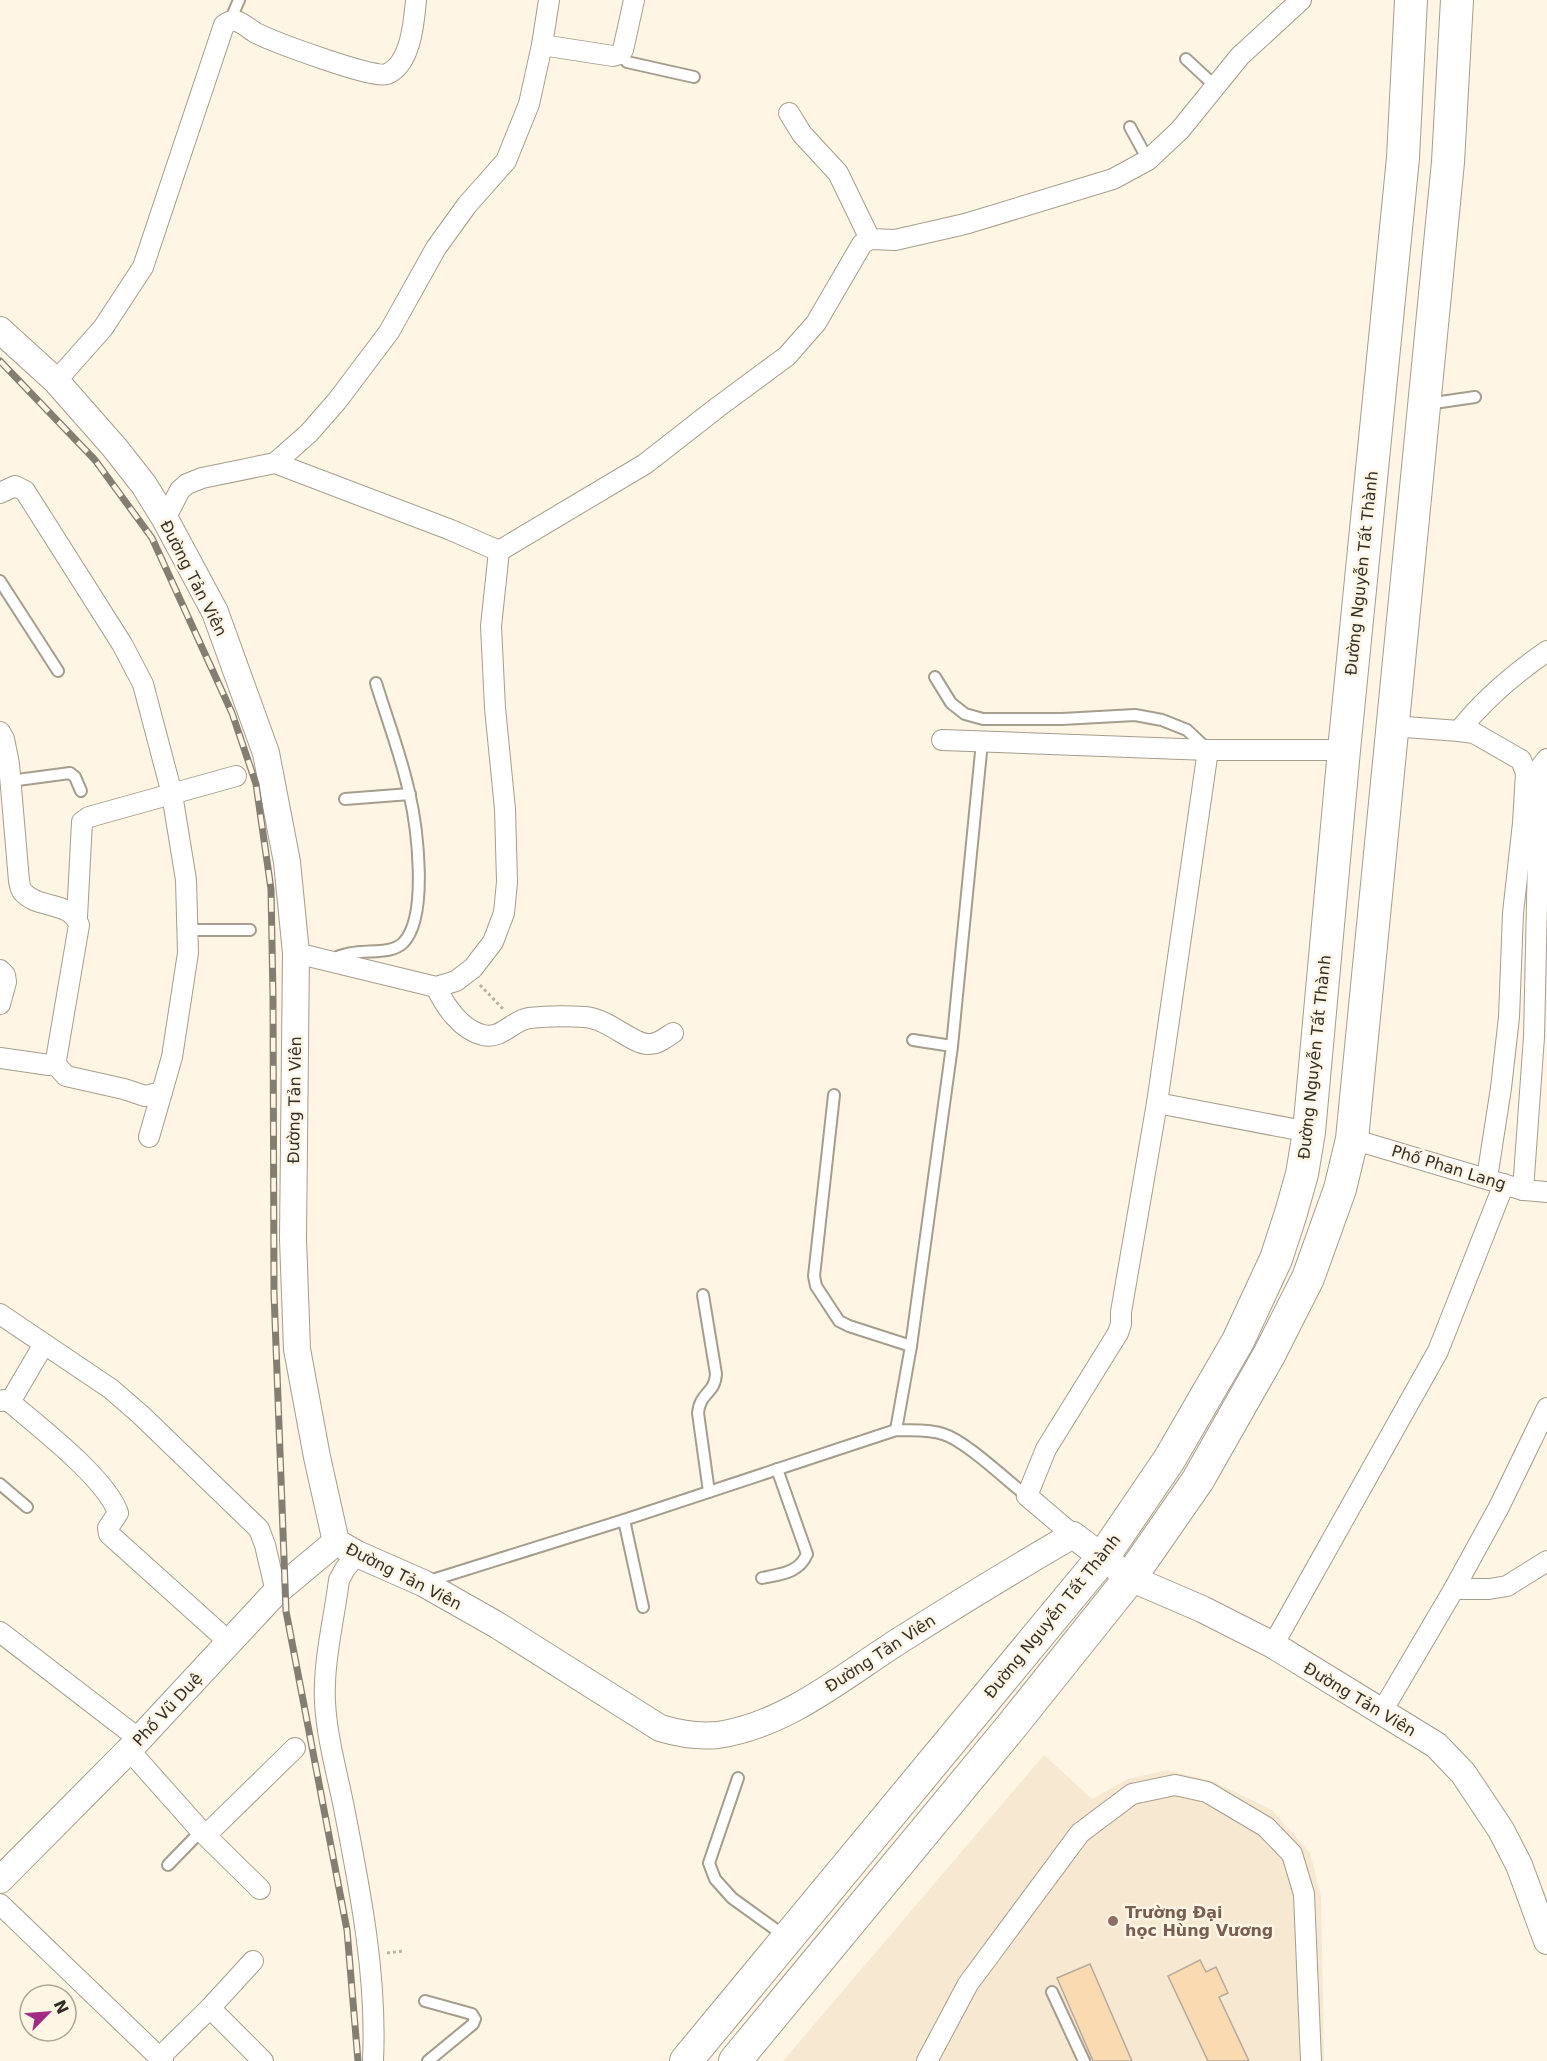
<svg xmlns="http://www.w3.org/2000/svg" width="1547" height="2061" font-family="'DejaVu Sans',sans-serif">
	<style>
		.built { fill: #f6e8d1 }
		.building { fill: #fadbb1; stroke: #b5aa9b; stroke-width: 1.5 }
		.lines { fill: none; stroke-linecap: round; stroke-linejoin: round }
		.service-casing { stroke: #a59d8d; stroke-width: 14 }
		.minor-casing { stroke: #a59d8d; stroke-width: 22 }
		.tertiary-casing { stroke: #a59d8d; stroke-width: 28 }
		.primary-casing { stroke: #a59d8d; stroke-width: 34 }
		.path { stroke: #b9b1a4; stroke-width: 3; stroke-dasharray: 3 3; stroke-linecap: butt }
		.service { stroke: #fff; stroke-width: 10 }
		.minor { stroke: #fff; stroke-width: 20 }
		.tertiary { stroke: #fff; stroke-width: 26 }
		.primary { stroke: #fff; stroke-width: 32 }
		.rail-casing { stroke: #837d72; stroke-width: 7 }
		.rail { stroke: #fff5e4; stroke-width: 4.5; stroke-dasharray: 14; stroke-linecap: butt }
		.education-dot { fill: #8d6e63; stroke: #fff5e4; stroke-width: 2 }
		.labels { text-anchor: middle; stroke-width: 5; stroke-linejoin: round; paint-order: stroke }
		.street-label { font-size: 16px; fill: #322f29; stroke: #fff5e4 }
		.education-label { font-size: 16px; font-weight: bold; fill: #785e54; stroke: #fff5e4; text-anchor: start }
	</style>
	<rect width="100%" height="100%" fill="#fff5e4"/>
	<polygon class="built" points="1044,1755 1092,1799 1128,1779 1167,1770 1212,1781 1272,1810 1310,1853 1321,1897 1324,2061 783,2061"/>
	<g class="building">
		<polygon points="1200,1960 1206,1972 1216,1967 1228,1993 1219,1997 1249,2061 1208,2061 1168,1976"/>
		<polygon points="1090,1964 1132,2061 1093,2061 1057,1978"/>
	</g>
	<g class="lines">
		<g class="service-casing">
			<g id="service">
				<polyline points="230,21 239,0"/>
				<polyline points="620,54 627,62 694,77"/>
				<polyline points="1186,59 1215,86"/>
				<polyline points="1130,127 1148,160"/>
				<polyline points="1427,404 1475,397"/>
				<polyline points="0,581 58,671"/>
				<polyline points="935,677 951,703 965,714 983,719 1062,719 1135,715 1162,720 1187,730 1206,748"/>
				<polyline points="10,781 70,773 75,777 81,791"/>
				<polyline points="345,799 410,794"/>
				<polyline points="187,930 250,930"/>
				<path d="M330 961C354 945 387 958 403 943 429 917 417 826 409 792 401 755 387 719 376 683"/>
				<polyline points="913,1040 952,1046"/>
				<polyline points="834,1095 814,1276 816,1286 839,1321 849,1326 911,1346"/>
				<path d="M703 1295 716 1374C715 1394 700 1392 698 1413L709 1492"/>
				<polyline points="896,1430 911,1346 952,1046 982,742"/>
				<polyline points="0,1484 27,1507"/>
				<polyline points="624,1520 643,1607"/>
				<path d="M762 1578C781 1574 799 1573 807 1554L777 1469"/>
				<path d="M426 1582 624 1520 896 1430C912 1431 928 1429 943 1434 966 1441 1006 1480 1027 1496"/>
				<polyline points="738,1778 709,1863 715,1879 732,1898 786,1937"/>
				<polyline points="168,1865 201,1831"/>
				<polyline points="1052,1992 1084,2061"/>
				<polyline points="425,2001 472,2014 475,2019 473,2024 428,2061"/>
			</g>
		</g>
		<g class="minor-casing">
			<g id="minor">
				<polyline points="542,45 613,56 620,54 623,50 634,0"/>
				<polyline points="789,113 802,134 838,173 870,239"/>
				<path d="M56 381 103 328 143 267 224 25C237 15 244 26 256 33 272 41 375 80 387 74 411 64 414 22 416 0"/>
				<polyline points="275,463 309,433 337,401 389,332 436,248 467,205 506,161 529,104 542,45 549,0"/>
				<polyline points="0,493 15,486 25,491 122,644 143,684 172,794 186,880 188,953 172,1057 149,1137"/>
				<polyline points="165,519 180,490 187,484 202,478 275,463 451,530 499,551 645,464 718,407 787,356 816,323 862,244 870,239 895,240 965,224 1113,179 1148,160 1180,130 1240,56 1301,0"/>
				<path d="M1392 726 1459 731C1484 699 1514 674 1547 651"/>
				<polyline points="1459,731 1474,733 1521,760 1526,773 1523,823 1513,913 1509,1017 1501,1088 1487,1178"/>
				<path d="M0 732 4 739 9 764 19 881C20 885 20 888 22 891 37 910 71 900 79 925L56 1060 49 1065 0 1058"/>
				<polyline points="942,740 1208,750"/>
				<polyline points="77,917 82,822 89,817 236,776"/>
				<polyline points="296,953 436,987 456,981 473,968 493,942 504,913 507,882 505,809 495,708 491,626 499,551"/>
				<polyline points="0,970 5,975 6,982 0,1004"/>
				<path d="M436 987C445 1006 461 1030 483 1035 501 1040 513 1020 529 1018 546 1016 568 1016 585 1017 609 1019 632 1044 648 1044 657 1045 665 1038 673 1033"/>
				<polyline points="56,1060 57,1066 66,1076 124,1089 145,1096 162,1092"/>
				<polyline points="1157,1103 1309,1132"/>
				<polyline points="1352,1139 1523,1190 1547,1192"/>
				<polyline points="1523,1190 1534,1037 1540,768 1547,759"/>
				<polyline points="0,1314 111,1389 141,1415 259,1529 265,1545 276,1592"/>
				<path d="M0 1401 4 1400 10 1402C39 1427 107 1479 118 1513L108 1528 109 1534 229 1642"/>
				<polyline points="10,1402 44,1344"/>
				<polyline points="1073,1535 1027,1496 1046,1449 1118,1333 1121,1324 1121,1312 1157,1103 1208,750 1344,750"/>
				<path d="M357 1554 345 1569 339 1580C334 1620 323 1662 325 1702 327 1740 338 1776 345 1813 361 1895 377 1978 373 2061"/>
				<polyline points="1454,1589 1489,1589 1507,1586 1547,1561"/>
				<polyline points="0,1632 139,1739"/>
				<polyline points="1273,1645 1438,1351 1504,1184"/>
				<polyline points="1381,1713 1454,1589 1499,1507 1547,1408"/>
				<polyline points="129,1750 201,1831 260,1889"/>
				<polyline points="206,1835 295,1748"/>
				<polyline points="0,1904 163,2061"/>
				<polyline points="210,2008 263,2061"/>
				<polyline points="159,2058 210,2008 253,1961"/>
				<polyline points="927,2061 968,1984 1080,1833 1132,1794 1175,1785 1207,1792 1266,1827 1292,1854 1304,1894 1311,2061"/>
			</g>
		</g>
		<g class="tertiary-casing">
			<g id="tertiary">
				<path d="M0 330 56 381 115 448 144 485 165 519 215 612 266 753 287 862 296 953 293 1239 297 1349 317 1457 336 1542 357 1554 423 1583 497 1625 660 1728C680 1734 697 1737 718 1735 787 1725 845 1675 902 1639 959 1603 1016 1568 1073 1535L1130 1578 1202 1609 1273 1645 1436 1745 1463 1773 1501 1830 1519 1865 1547 1941"/>
				<polyline points="0,1880 129,1750 276,1592 336,1542"/>
			</g>
		</g>
		<g class="primary-casing">
			<g id="primary">
				<polyline points="686,2061 1103,1557 1169,1460 1238,1341 1276,1259 1291,1213 1302,1174 1309,1132 1344,750 1403,158 1411,0"/>
				<polyline points="735,2061 1010,1728 1130,1578 1198,1480 1269,1355 1308,1278 1340,1189 1352,1139 1448,162 1457,0"/>
			</g>
		</g>
		<g class="path">
			<polyline points="480,985 504,1010"/>
			<polyline points="387,1953 403,1951"/>
		</g>
		<use href="#service" class="service"/>
		<use href="#minor" class="minor"/>
		<use href="#tertiary" class="tertiary"/>
		<use href="#primary" class="primary"/>
		<g class="rail-casing">
			<polyline id="rail" points="0,361 95,460 152,538 232,713 256,784 271,889 273,997 274,1293 286,1611 347,1930 358,2061"/>
		</g>
		<use href="#rail" class="rail"/>
	</g>
	<circle class="education-dot" cx="1113" cy="1921" r="6"/>
	<g class="labels">
		<g class="street-label">
			<text transform="translate(1361 573) rotate(-84)" y="6">Đường Nguyễn Tất Thành</text>
			<text transform="translate(194 578) rotate(63)" y="6">Đường Tản Viên</text>
			<text transform="translate(1314 1057) rotate(-84)" y="6">Đường Nguyễn Tất Thành</text>
			<text transform="translate(294 1100) rotate(-89)" y="6">Đường Tản Viên</text>
			<text transform="translate(1449 1167) rotate(17)" y="6">Phố Phan Lang</text>
			<text transform="translate(404 1576) rotate(27)" y="6">Đường Tản Viên</text>
			<text transform="translate(1052 1616) rotate(-51)" y="6">Đường Nguyễn Tất Thành</text>
			<text transform="translate(880 1653) rotate(-33)" y="6">Đường Tản Viên</text>
			<text transform="translate(1360 1699) rotate(31)" y="6">Đường Tản Viên</text>
			<text transform="translate(167 1709) rotate(-47)" y="6">Phố Vũ Duệ</text>
		</g>
		<g class="education-label">
			<text x="1125" y="1918">Trường Đại<tspan x="1125" dy="18">học Hùng Vương</tspan></text>
		</g>
	</g>
	<g transform="translate(48 2013) rotate(65)"><circle r="28" fill="#fff5e4" stroke="#ada699" stroke-width="1.5"/>
	<path d="M0-4.5L10 22L0 15L-10 22Z" fill="#a22a82"/>
	<text y="-9" font-size="16" font-weight="bold" text-anchor="middle" fill="#322f29">N</text>
	</g>
</svg>
